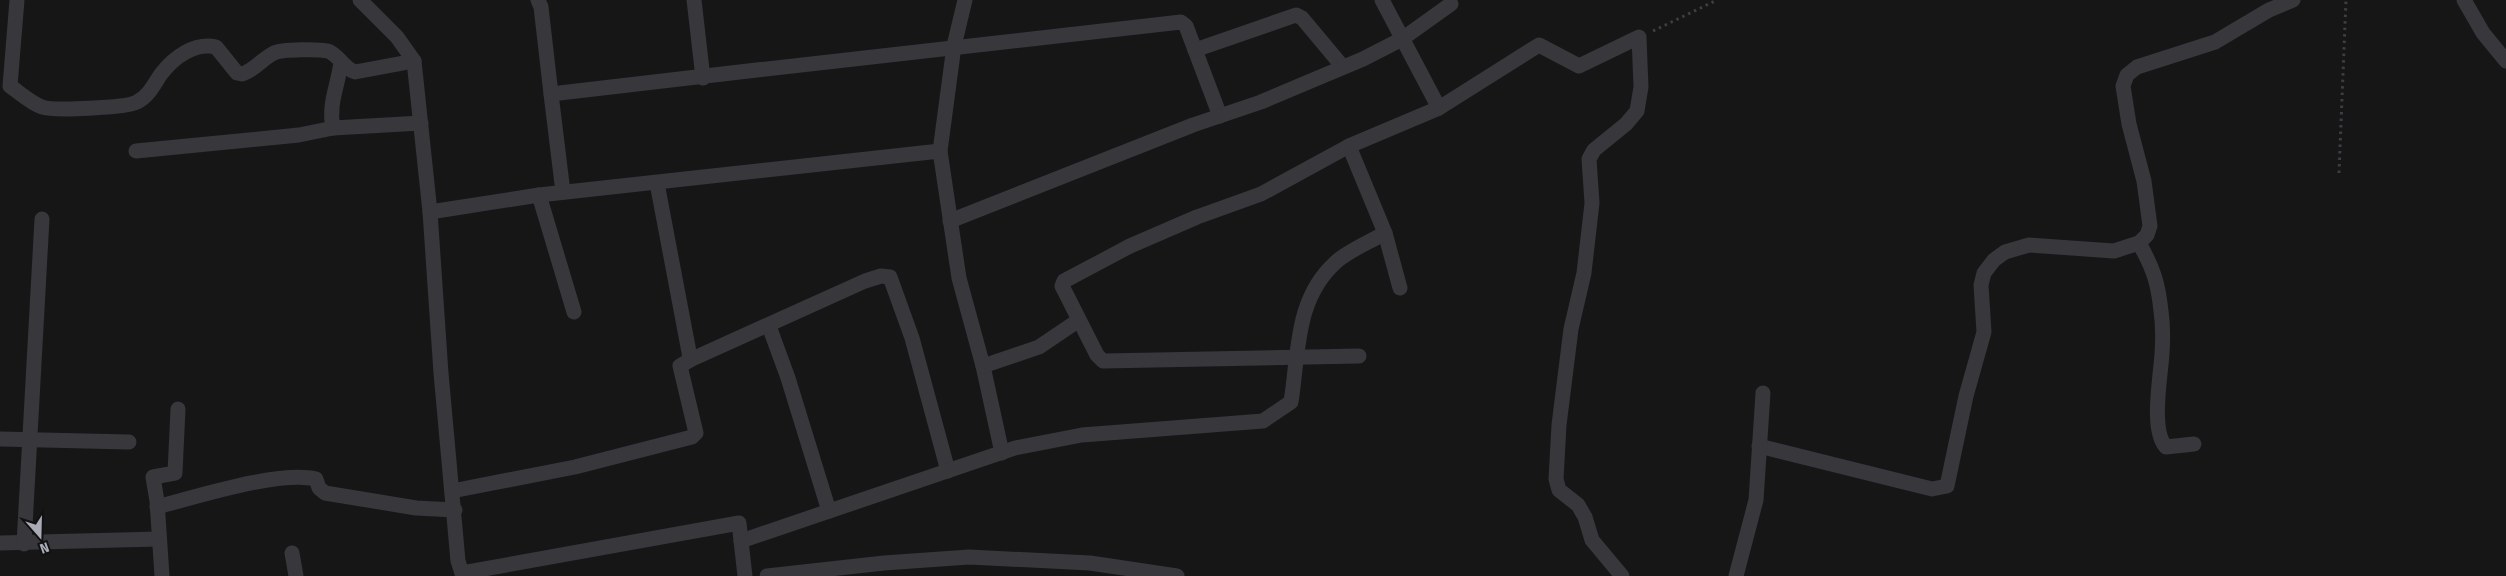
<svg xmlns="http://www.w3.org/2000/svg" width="2506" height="576" font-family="'Fira Sans Condensed',sans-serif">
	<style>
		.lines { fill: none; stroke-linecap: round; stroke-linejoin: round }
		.path { stroke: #3d3e43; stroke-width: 3; stroke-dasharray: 2.5 4; stroke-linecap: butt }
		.minor { stroke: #37373c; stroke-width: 15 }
	</style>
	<rect width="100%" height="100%" fill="#161617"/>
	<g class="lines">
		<g class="path">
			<polyline points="1653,31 1717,0"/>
			<polyline points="2339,173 2346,0"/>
		</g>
		<g class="minor">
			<path d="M17 0 10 86C20 93 31 103 42 107 53 111 126 108 137 102 149 96 154 84 161 74 174 57 195 42 216 47L237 73 242 74C254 71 263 58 274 53 282 49 320 49 328 51 339 55 343 68 355 72L414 61"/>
			<polyline points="360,0 397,37 414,61 430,212"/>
			<path d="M538 0 541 7 551 94C761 70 971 44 1181 22L1186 26 1220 116"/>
			<polyline points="694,0 703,78"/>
			<polyline points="965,0 954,46 940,151 959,278 983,366 1002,453"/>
			<polyline points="1382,0 1439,108"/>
			<polyline points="2464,0 2483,33 2506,61"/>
			<polyline points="1195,50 1296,15 1302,18 1343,67"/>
			<polyline points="551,94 563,192"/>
			<path d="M333 128C328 104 338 86 341 62"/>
			<polyline points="1349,146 1385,233 1400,288"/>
			<polyline points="136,151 299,135 333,128 421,123"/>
			<polyline points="539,195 574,312"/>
			<polyline points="950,221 1193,125 1261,102 1363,59 1402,39 1451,4"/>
			<path d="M2139 243C2153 268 2158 282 2161 311 2163 325 2163 339 2162 353 2161 375 2150 430 2166 447L2194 444"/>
			<polyline points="769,326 788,378 829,511"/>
			<polyline points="1359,356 1103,361 1097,355 1062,286 1064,281 1130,246 1197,217 1261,194 1349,146 1439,108 1539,45 1579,66 1639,37 1641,87 1637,111 1626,124 1594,150 1589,159 1592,203 1584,273 1571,329 1559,425 1556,479 1559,490 1578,505 1585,517 1592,540 1622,576"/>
			<polyline points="690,360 865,281 881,276 890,277 912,338 948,471"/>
			<polyline points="983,366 1039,347 1079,320"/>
			<polyline points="0,439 129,442"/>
			<polyline points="1759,446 1932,489 1947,486 1966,396 1984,332 1981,285 1984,273 1994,260 2005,252 2029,245 2114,251 2139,243 2147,235 2150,226 2144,181 2129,124 2123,86 2127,75 2137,67 2215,42 2269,10 2293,0"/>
			<polyline points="452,491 575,467 692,437 696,433 680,366 690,360 689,352 657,183"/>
			<path d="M157 507C196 497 280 470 316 479L319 488 325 493 416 508 455 510"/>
			<path d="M741 541 1015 448 1082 435 1263 421 1291 402C1299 351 1295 299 1336 262 1349 250 1370 242 1385 233"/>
			<polyline points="0,543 159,539"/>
			<polyline points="24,544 42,219"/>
			<polyline points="292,553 296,576"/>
			<polyline points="462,573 739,523 745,576"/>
			<polyline points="162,576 157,501 153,477 175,473 178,409"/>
			<polyline points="463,576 458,561 441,373 430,212 539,195 940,151"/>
			<polyline points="767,576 884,563 969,557 1090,563 1177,576"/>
			<polyline points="1736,576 1756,500 1763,393"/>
		</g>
	</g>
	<g transform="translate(40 536) rotate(160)" stroke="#111112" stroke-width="4" paint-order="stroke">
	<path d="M0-4L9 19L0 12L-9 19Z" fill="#a9acb6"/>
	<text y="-8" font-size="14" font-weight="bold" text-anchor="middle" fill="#a9acb6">N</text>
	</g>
</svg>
